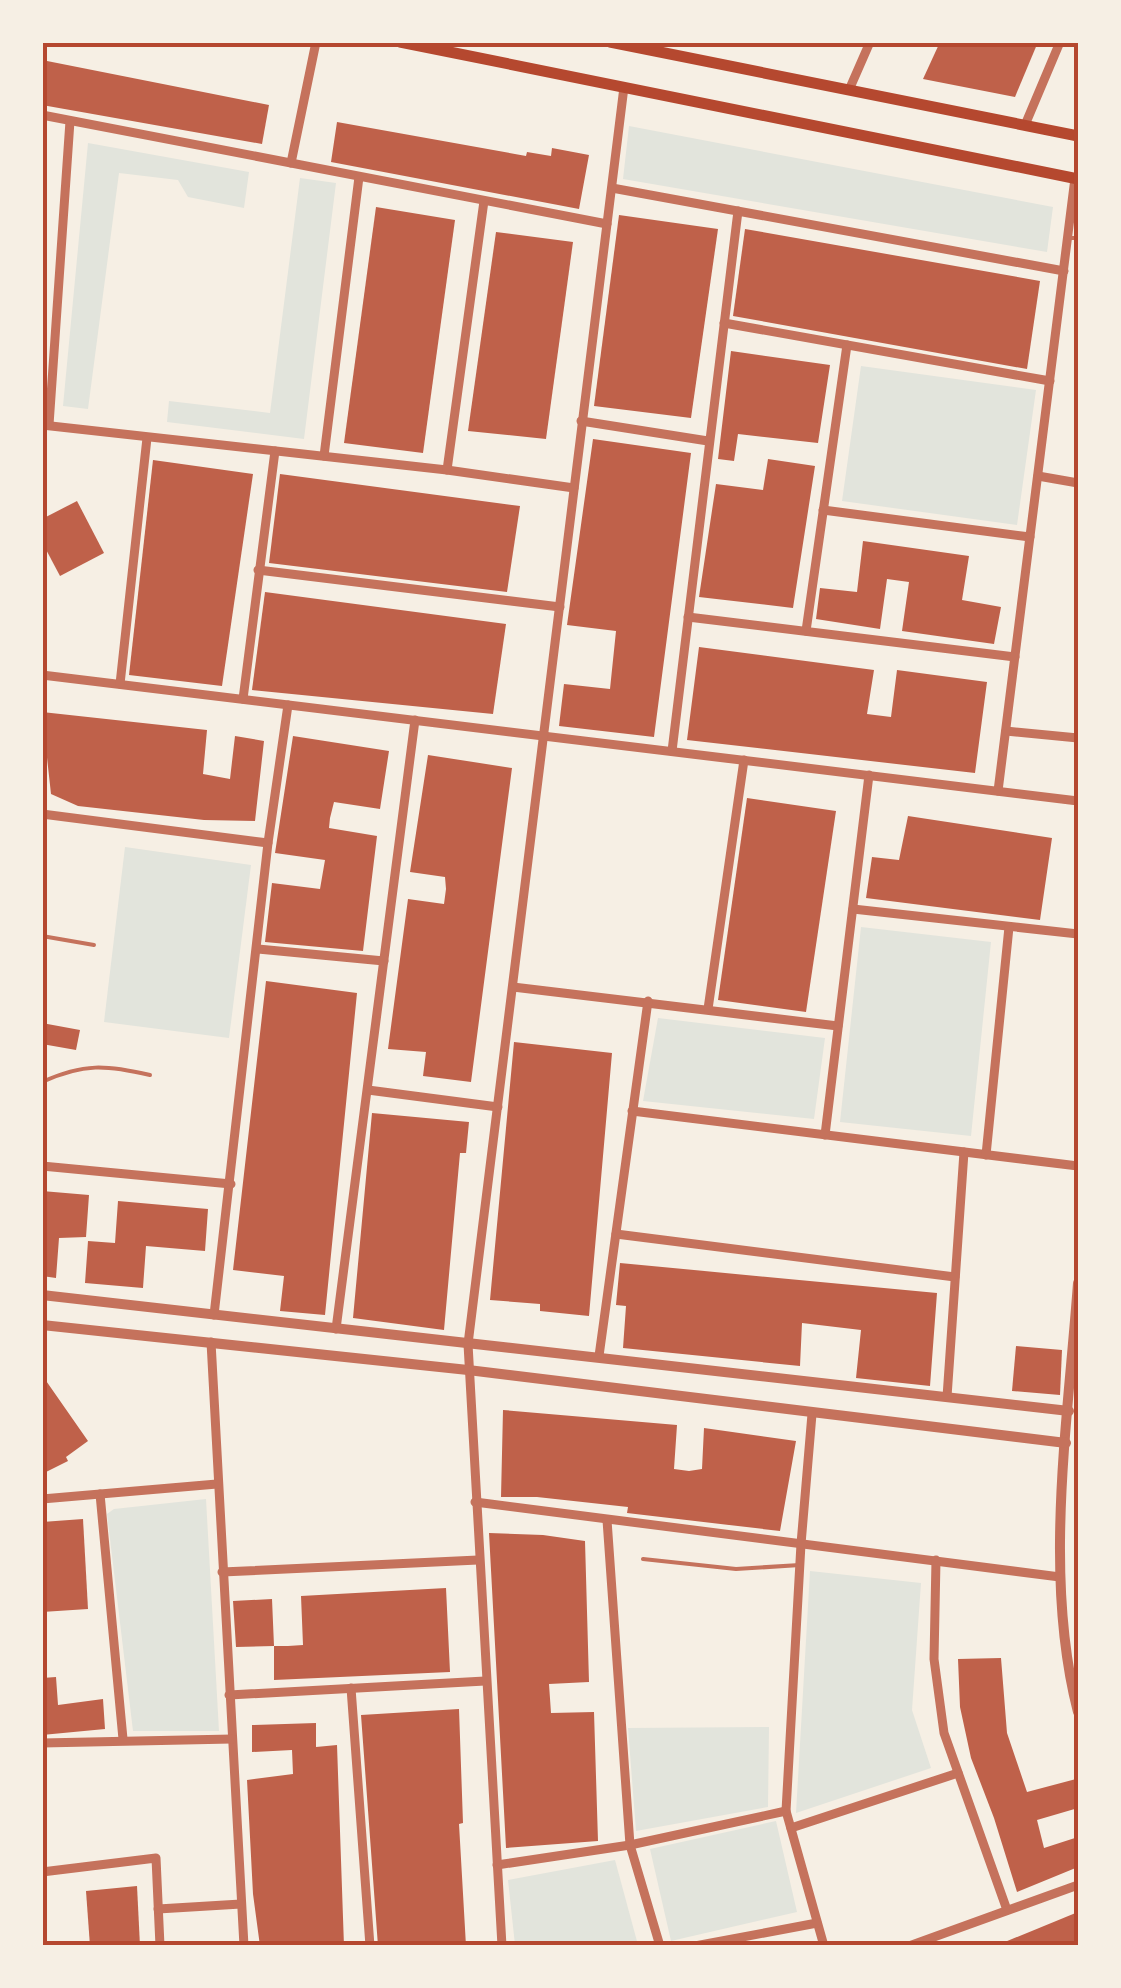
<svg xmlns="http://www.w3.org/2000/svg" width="1121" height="1988" font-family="Figtree,sans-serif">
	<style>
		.green { fill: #e2e4dc }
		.building { fill: #bf614a }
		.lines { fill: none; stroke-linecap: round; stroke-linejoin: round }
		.service { stroke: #c5725c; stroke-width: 4 }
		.minor { stroke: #c5725c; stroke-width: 9 }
		.tertiary { stroke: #c5725c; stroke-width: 10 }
		.secondary { stroke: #b5482f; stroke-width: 11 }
		.neatline { fill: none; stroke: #b5482f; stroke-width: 4 }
	</style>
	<rect width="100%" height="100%" fill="#f6efe4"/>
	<g class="green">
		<polygon points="629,126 1053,207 1047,252 623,179"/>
		<polygon points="88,143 249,172 244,208 188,197 178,180 119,173 88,409 63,406"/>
		<polygon points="300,178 336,183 304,439 167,422 169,401 270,413"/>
		<polygon points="861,366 1036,390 1017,525 842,501"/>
		<polygon points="125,847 251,865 229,1038 104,1022"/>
		<polygon points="861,927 991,942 971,1136 840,1122"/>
		<polygon points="658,1018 825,1038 814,1119 643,1101"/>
		<polygon points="206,1499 219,1731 133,1731 107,1514 114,1509"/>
		<polygon points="810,1571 921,1583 912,1710 931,1768 796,1813"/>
		<polygon points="769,1727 768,1807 636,1831 628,1728"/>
		<polygon points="776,1821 797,1912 671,1941 650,1849"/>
		<polygon points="615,1860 638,1945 515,1945 508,1880"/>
	</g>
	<g class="building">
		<polygon points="940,42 1038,42 1015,97 923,79"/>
		<polygon points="42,60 269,105 262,144 42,105"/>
		<polygon points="337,122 526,156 527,152 551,156 552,148 589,155 579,209 331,162"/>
		<polygon points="376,207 455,220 423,453 344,443"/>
		<polygon points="619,215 718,229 691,418 594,406"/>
		<polygon points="745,229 1040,281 1027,369 733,316"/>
		<polygon points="496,232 573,242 546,439 468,431"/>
		<polygon points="731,351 830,365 818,443 738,434 734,461 718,459"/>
		<polygon points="593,439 691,453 654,737 559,726 564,684 610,689 616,631 567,625"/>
		<polygon points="768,459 815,466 793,608 699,597 716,484 763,490"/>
		<polygon points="153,460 253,474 222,686 129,675"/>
		<polygon points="280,474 520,506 507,592 269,563"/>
		<polygon points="77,501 104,553 60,576 42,542 42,519"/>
		<polygon points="863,541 969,556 962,600 1001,607 994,644 902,631 909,582 887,579 880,629 816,619 820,588 857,592"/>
		<polygon points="265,592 506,624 493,714 252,690"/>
		<polygon points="699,647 874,670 867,714 891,717 897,670 987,682 975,773 687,740"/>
		<polygon points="42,712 207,730 203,774 230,779 235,736 264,741 255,821 204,820 78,806 51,794"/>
		<polygon points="293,736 389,751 380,809 334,802 330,818 329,828 377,836 363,951 265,942 272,883 320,889 325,860 275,853"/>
		<polygon points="428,755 512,768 471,1082 423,1076 426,1052 388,1049 408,899 444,904 446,889 445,877 410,872"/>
		<polygon points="747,798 836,811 806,1012 718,1000"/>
		<polygon points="908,816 1052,838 1040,920 866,898 872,857 899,860"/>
		<polygon points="266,981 357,993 325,1315 280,1311 284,1276 233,1270"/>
		<polygon points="42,1023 80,1030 76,1050 42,1044"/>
		<polygon points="514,1042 612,1053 589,1316 540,1311 540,1304 490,1300"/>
		<polygon points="372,1113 469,1122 466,1153 460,1153 444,1330 353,1318"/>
		<polygon points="42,1191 89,1195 86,1237 59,1238 56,1278 42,1276"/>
		<polygon points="118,1201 208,1209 205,1251 146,1246 143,1288 85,1283 88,1241 115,1243"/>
		<polygon points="620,1263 937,1293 930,1386 856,1378 861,1330 802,1323 800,1366 623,1348 626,1306 616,1305"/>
		<polygon points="1016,1346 1062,1350 1060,1395 1012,1391"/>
		<polygon points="42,1375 88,1441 66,1457 68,1461 42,1474"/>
		<polygon points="503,1410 677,1425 674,1469 689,1471 702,1469 704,1428 796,1441 780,1531 627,1513 628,1507 537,1497 501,1497"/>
		<polygon points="83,1519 88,1609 42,1612 42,1522"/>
		<polygon points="489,1533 543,1535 585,1541 589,1682 549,1684 551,1713 594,1712 598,1841 506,1848"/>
		<polygon points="446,1588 450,1672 274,1680 274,1646 236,1647 233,1601 272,1599 274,1646 288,1646 303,1645 301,1596"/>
		<polygon points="1001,1658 1007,1733 1027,1792 1076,1779 1078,1799 1078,1808 1037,1820 1044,1848 1078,1837 1078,1867 1017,1892 994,1818 971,1758 960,1707 958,1659"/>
		<polygon points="56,1677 58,1705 103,1699 105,1729 42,1735 42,1678"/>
		<polygon points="459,1709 463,1823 459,1824 466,1946 378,1946 361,1715"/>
		<polygon points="316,1723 316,1747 337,1745 344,1946 260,1946 253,1894 247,1780 293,1774 292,1750 252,1752 252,1725"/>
		<polygon points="137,1886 140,1946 90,1946 86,1891"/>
		<polygon points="1078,1912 1078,1946 1000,1946 1000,1944"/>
	</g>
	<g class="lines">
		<g class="service">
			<polyline points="1068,238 1078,238"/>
			<polyline points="42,936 94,945"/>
			<path d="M42 1082C84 1063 106 1065 150 1075"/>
			<polyline points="643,1559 736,1569 800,1565"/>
		</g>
		<g class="minor">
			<polyline points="849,90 870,42"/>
			<polyline points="42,115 607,224"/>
			<polyline points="1025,125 1060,42"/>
			<polyline points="291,163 316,42"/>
			<polyline points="612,188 1064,271"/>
			<polyline points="724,323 1050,381"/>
			<polyline points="581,421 708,441"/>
			<polyline points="42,425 447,470 574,488"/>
			<polyline points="49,425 70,121"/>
			<polyline points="324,456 359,177"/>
			<polyline points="447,470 484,201"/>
			<polyline points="1038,476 1078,483"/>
			<polyline points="823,510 1030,537"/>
			<polyline points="258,570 560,607"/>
			<polyline points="688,617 1015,657"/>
			<polyline points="806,631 847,345"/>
			<polyline points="42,675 1078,801"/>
			<polyline points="120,684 147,438"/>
			<polyline points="243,699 275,451"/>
			<polyline points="1006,731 1078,738"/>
			<polyline points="672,751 738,211"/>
			<polyline points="998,791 1075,178"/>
			<polyline points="42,814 268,843"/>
			<polyline points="853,909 1078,934"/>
			<polyline points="258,949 384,961"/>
			<polyline points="513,987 838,1026"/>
			<polyline points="708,1009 744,760"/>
			<polyline points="368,1090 498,1107"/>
			<polyline points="632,1111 1078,1166"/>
			<polyline points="825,1135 869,775"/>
			<polyline points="986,1155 1009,927"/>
			<polyline points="42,1166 231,1184"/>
			<polyline points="616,1234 955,1277"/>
			<polyline points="214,1315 268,843 288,705"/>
			<polyline points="336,1329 415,720"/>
			<polyline points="211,1342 244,1946"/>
			<polyline points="599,1356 648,1001"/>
			<polyline points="947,1397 964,1152"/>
			<polyline points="812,1414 801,1544 786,1811 824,1946"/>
			<polyline points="100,1494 123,1739"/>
			<polyline points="42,1499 217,1484"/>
			<polyline points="475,1502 1060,1577"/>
			<polyline points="607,1520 630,1845 660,1946"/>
			<polyline points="936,1560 934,1659 944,1733 1007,1910"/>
			<polyline points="222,1572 478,1560"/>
			<polyline points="351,1688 370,1946"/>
			<polyline points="229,1695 485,1681"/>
			<polyline points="42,1743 232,1739"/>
			<polyline points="791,1828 958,1773"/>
			<polyline points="497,1865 630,1845 786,1811"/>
			<polyline points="42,1872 156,1858 160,1946"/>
			<polyline points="158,1909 241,1904"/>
			<polyline points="502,1946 468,1344 624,87"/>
			<polyline points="695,1946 817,1923"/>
			<polyline points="909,1946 1078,1885"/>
		</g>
		<g class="tertiary">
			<path d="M1078 1283C1068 1421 1043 1577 1078 1712"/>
			<polyline points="42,1295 1069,1411"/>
			<polyline points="42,1325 468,1370 1066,1443"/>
		</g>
		<g class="secondary">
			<polyline points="400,42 1078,179"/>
			<polyline points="610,42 1078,136"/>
		</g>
	</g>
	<rect width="1121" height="1988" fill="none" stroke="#f6efe4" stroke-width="90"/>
	<rect x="45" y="45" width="1031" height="1898" class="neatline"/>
</svg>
